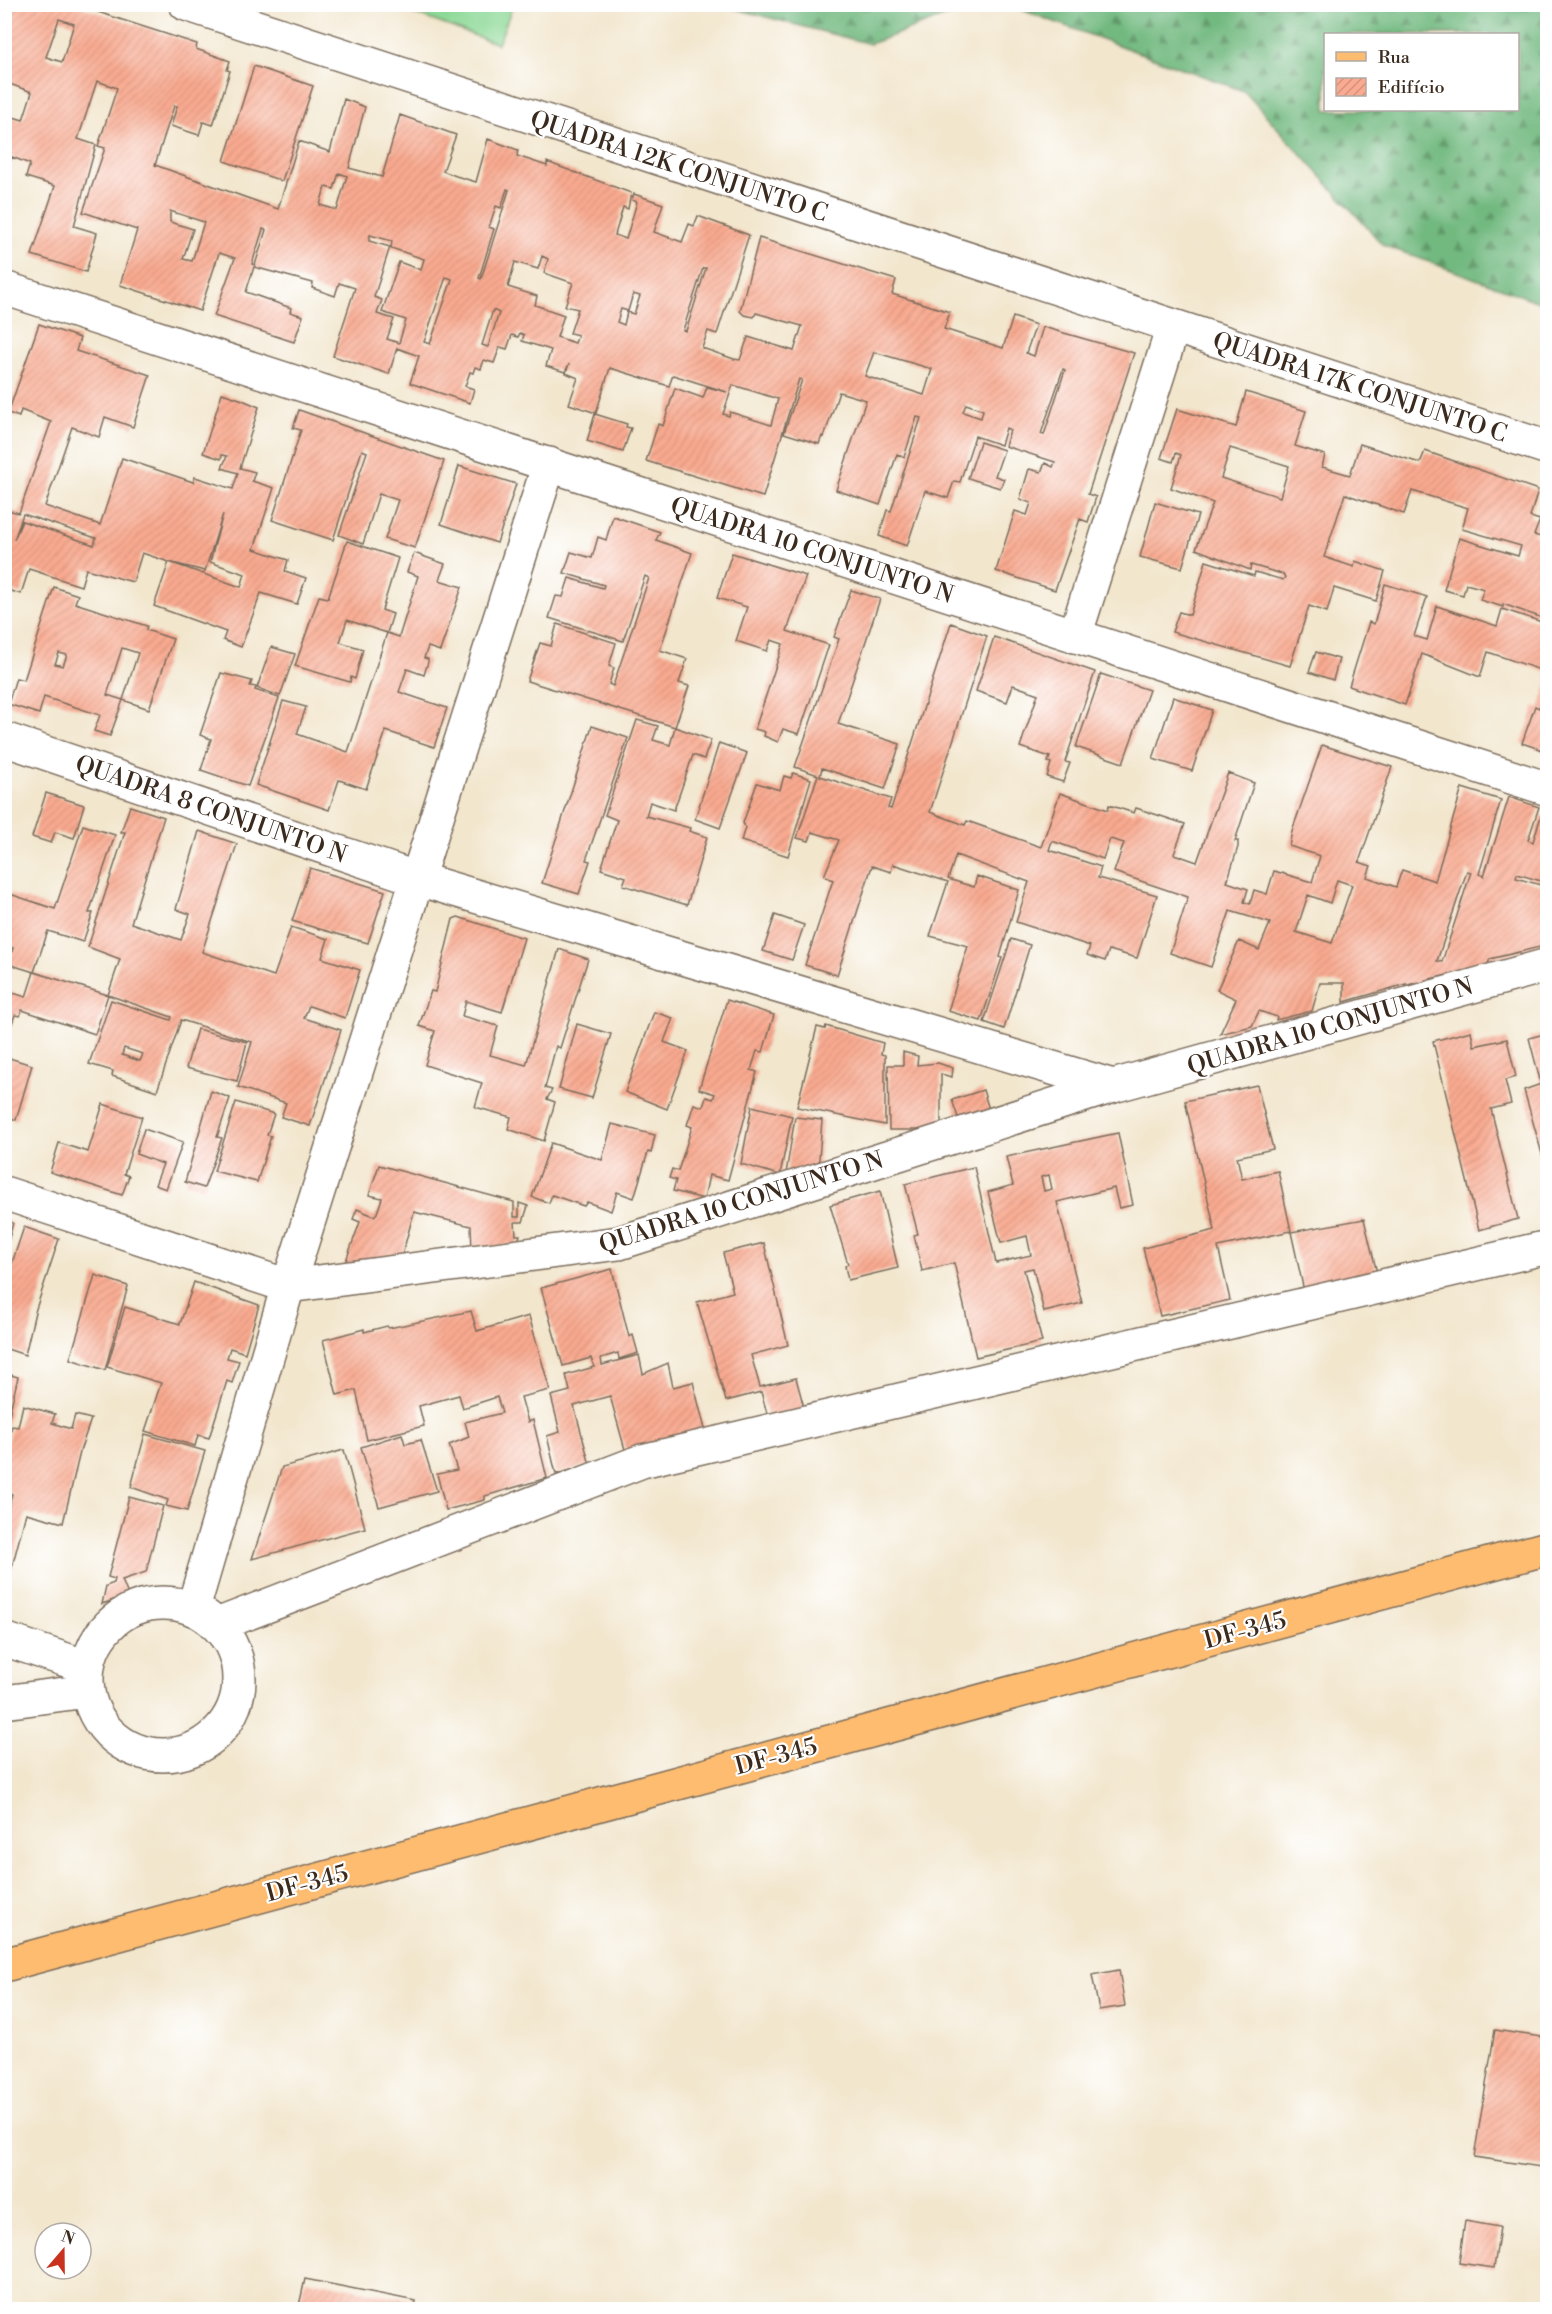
<svg xmlns="http://www.w3.org/2000/svg" width="1552" height="2314" font-family="'Libre Bodoni',serif">
	<style>
		.forest { fill: url(#forest-firs); stroke: #56724f; stroke-width: 1.5; fill-rule: evenodd }
		.garden { fill: #8dd997; stroke: #64825a; stroke-width: 1.5 }
		.building { fill: url(#building-hatch); fill-rule: evenodd }
		.lines { fill: none; stroke-linecap: round; stroke-linejoin: round }
		.minor-casing { stroke: #7b6c5b; stroke-width: 36 }
		.major-casing { stroke: #7b6c5b; stroke-width: 36 }
		.minor { stroke: #fff; stroke-width: 33 }
		.major { stroke: #febc70; stroke-width: 33 }
		.labels { text-anchor: middle; stroke-width: 4.5; stroke-linejoin: round; paint-order: stroke }
		.street-label { font-size: 24px; fill: #3b2a1e; stroke: #fff }
	</style>
	<defs>
		<pattern id="forest-firs" width="22" height="20" patternUnits="userSpaceOnUse" patternTransform="scale(1.5)"><rect width="22" height="20" fill="#72b980"/><path d="M5 1l3.5 6h-7zM16 11l3.5 6h-7z" fill="#5f9768"/></pattern>
		<pattern id="building-hatch" width="6" height="6" patternUnits="userSpaceOnUse" patternTransform="scale(1.5)"><rect width="6" height="6" fill="#f9aa90"/><path d="M-1 1l2-2M0 6l6-6M5 7l2-2" fill="none" stroke="#d6927c"/></pattern>
	</defs>
	<rect width="100%" height="100%" fill="#fff"/>
	<filter id="ink" filterUnits="userSpaceOnUse"><feTurbulence type="fractalNoise" baseFrequency=".0167" numOctaves="2"/><feDisplacementMap in="SourceGraphic" scale="12" xChannelSelector="R" yChannelSelector="G"/><feConvolveMatrix kernelMatrix="1 2 1 2 8 2 1 2 1" color-interpolation-filters="sRGB"/></filter>
	<filter id="wash" filterUnits="userSpaceOnUse"><feTurbulence type="fractalNoise" baseFrequency=".008" numOctaves="4" result="noise"/><feDisplacementMap in="SourceGraphic" scale="24" xChannelSelector="R" yChannelSelector="G"/><feGaussianBlur stdDeviation="1.35" result="paint"/><feColorMatrix in="noise" values="0 0 0 0 0 0 0 0 0 0 0 0 0 0 0 0 0 1.4 0 .05"/><feComposite in="paint" operator="in"/></filter>
	<g filter="url(#wash)">
		<rect width="100%" height="100%" fill="#f2e6cd"/>
		<g class="forest">
			<polygon points="734,4 976,4 976,5 870,44 732,8"/>
			<path d="M1008 5H1547V305L1383 245 1244 91ZM1326 34H1518V110H1326Z"/>
		</g>
		<polygon class="garden" points="390,5 513,5 498,44"/>
		<g id="blocks">
			<g class="building">
				<path d="M14 4H73L197 44 196 49 230 61 227 70 230 71 213 125 203 122 199 135 171 126 177 106H174L155 165 278 209 299 141 330 152 344 99 365 107 349 168 382 177 400 115 456 135 443 171 456 176 476 182 488 139 518 150 517 156 547 166V162L631 193 628 209 623 207 615 235 626 239 637 202 632 200 634 194 663 204 654 232 682 242 689 224 694 226 698 216 749 235 717 334 708 331 702 348 734 359 740 360 748 337 794 351 802 326 756 313 754 317 744 315 740 311 759 238 896 280 892 294 950 312 944 329 1003 348 1013 317 1036 325 1026 353 1034 356 1043 327 1134 353 1088 494 1096 497 1088 522 1080 519 1055 590 996 571 1015 511 1027 515 1031 503 1020 499 1029 469 1041 472 1045 463 1053 467 1055 462 1005 446 1010 430 1006 428 1001 445 975 436 960 482 954 481 948 498 925 491 907 546 879 536 887 510 891 511 921 418 917 417 904 457 897 454 880 505 836 490 866 400 839 392 824 437 822 436 819 444 784 433 802 380 799 379 763 497 646 461 658 424 663 426 675 388 703 398 707 387 727 392 673 375 669 386 610 368 596 413 569 404 578 378 566 373 569 364 565 372 546 366 551 350 522 341 524 335 520 333 518 337 512 335 507 349 500 347 494 363 484 360 481 369 475 367 473 373 470 372 465 386 474 389 470 403 410 383 419 356 397 348 389 374 333 356 355 288 339 283 335 296 312 288 313 283 254 267 246 292 291 308 290 312 303 316 294 342 214 316 235 258 219 253 200 311 120 285 137 230 83 212 105 148 98 146 117 88 97 81 78 139 96 145 74 226 97 233 86 272 32 255 55 186 26 177 30 164 12 157 7 171 4 170V114L23 120 32 92 4 82V34ZM59 19 74 24 62 62 46 57ZM339 173 347 176 337 210 320 205 325 187 334 189ZM507 189 509 190 481 279 479 278 494 229 489 227 496 206 501 208ZM170 211 204 222 192 261 183 259 193 229 170 222ZM263 229 266 230 255 265 252 264ZM370 235 392 241 391 248 424 259 421 270 399 262 382 312 406 320 399 343 387 339 394 319 377 314 382 300 374 297 390 247 369 241ZM542 256 548 259 544 273 573 283 565 306 578 309 570 333 578 335 575 343 557 337 564 315 535 305 537 296 508 287 515 262 538 269ZM703 268H706L686 331 683 330ZM446 277 452 279 430 344 424 342ZM633 294 640 296 634 314 627 312 624 325 617 322 621 309 628 311ZM493 310 499 313 488 347 482 345ZM874 352 932 369 924 395 865 376ZM1063 369 1065 370 1044 435 1041 434ZM733 385 778 399 771 425 730 412 729 416 723 414ZM966 404 983 410 981 418 963 412Z"/>
				<polygon points="254,66 313,86 282,181 224,161"/>
				<path d="M39 324 80 338 76 351 150 375 133 427 105 417 99 437 72 427 45 506 100 525 122 458 193 482 195 477 233 489 238 473 222 468 227 456 222 455 221 459 203 453 222 393 240 399 259 407 240 468 255 472 252 481 274 488 254 549 288 560 285 571 306 578 297 604 261 593 241 647 223 640 226 632 154 606 169 562 142 553 133 582 86 569 81 586 29 569 21 594 4 589V509L19 513 51 422 21 410 19 417 8 413ZM23 514 96 538 94 545 22 521 14 540ZM223 514 210 562 245 574 241 587 169 562 205 571Z"/>
				<path d="M1246 392 1306 411 1295 446 1325 455 1322 467 1350 475 1360 444 1420 463 1425 451 1538 490 1530 517 1540 520 1534 535 1548 539V620L1503 604V607L1480 600 1484 589 1466 584 1463 595 1444 590 1459 538 1518 556 1521 546 1462 529 1468 508 1412 491 1404 514 1345 494 1324 557 1354 567 1355 561 1385 571 1376 601 1334 588 1327 612 1309 606 1290 666 1172 632 1179 612 1190 615 1206 561 1254 576 1255 572 1283 580 1285 577 1282 574 1251 565 1250 570 1196 549 1213 503 1171 488 1181 455 1176 453 1173 462 1161 458 1177 409 1236 427ZM1230 448 1289 466 1280 497 1221 478Z"/>
				<polygon points="299,410 444,461 415,548 385,539 398,500 379,494 363,544 339,535 367,452 362,450 333,540 272,520 301,430 293,428"/>
				<polygon points="595,414 627,424 626,427 631,428 623,452 587,441"/>
				<polygon points="980,442 1004,450 995,476 1004,479 1000,488 968,478"/>
				<polygon points="459,466 516,484 497,543 441,524"/>
				<polygon points="1155,502 1198,515 1182,568 1140,557"/>
				<polygon points="613,516 660,532 656,540 692,553 660,650 687,659 679,683 689,686 675,727 527,681 540,643 551,646 557,624 616,643 609,666 614,668 609,684 613,686 649,578 645,576 623,641 549,618 556,596 563,597 569,578 603,588 604,585 564,573 571,552 592,558 598,537 606,540"/>
				<polygon points="347,541 398,558 382,610 393,614 387,633 347,620 340,642 363,649 355,679 351,677 350,682 295,666 319,596 328,598"/>
				<polygon points="414,553 445,564 439,580 462,587 440,651 428,647 424,658 428,659 428,662 424,675 407,669 399,692 447,708 434,747 386,731 366,789 339,780 329,810 256,785 283,701 306,707 297,734 348,752 387,633 399,637 418,576 407,572"/>
				<polygon points="732,553 806,576 787,631 829,645 799,734 783,729 778,742 764,736 765,732 755,729 783,644 771,640 767,651 736,641 747,607 717,598"/>
				<polygon points="1385,584 1427,597 1414,636 1427,640 1437,606 1497,626 1502,609 1548,624 1546,672 1488,652 1480,677 1422,654 1405,705 1349,686 1369,622 1374,624"/>
				<path d="M54 587 78 595 75 603 147 626 146 630 173 639 149 709 123 700 138 653 122 648 107 695 123 700 110 736 94 731 100 715 44 697 39 714 8 704 16 678 24 680ZM59 653 67 655 63 666 55 664Z"/>
				<path d="M851 590 880 599 838 724 900 744 885 789 822 768 820 776 891 799 888 808 891 809 951 623 987 636 930 812 965 825 967 821 1041 847 1060 793 1108 810 1109 805 1134 813 1136 808 1185 824 1174 854 1197 862 1228 773 1254 783 1235 841H1238V847L1227 882 1248 889 1244 902 1250 904 1254 890 1267 894 1274 871 1312 882 1320 856 1289 846 1292 831 1322 745 1392 767 1359 862 1371 866 1367 877 1396 887 1402 870 1435 881 1462 788 1501 800 1479 874 1484 876 1509 797 1539 807 1528 840 1533 842 1541 816 1548 818V883L1517 874 1516 878 1548 887V945L1490 959 1487 966 1425 980 1424 985 1418 982 1405 986 1406 984 1344 1002V983H1320L1312 1011 1276 1020 1277 1017 1259 1011 1252 1026 1220 1034 1236 999 1217 990 1239 941 1259 950 1270 923 1230 911 1211 967 1170 953 1188 897 1114 872 1124 843 1110 839 1103 859 1052 841 1049 850 1101 867 1098 878 1157 895 1137 958 1109 950 1105 961 1087 955 1090 946 1016 922 1029 882 956 855 948 879 974 887 977 876 1019 890 1000 957 1002 958 981 1021 948 1011 968 946 930 936 948 882 893 864 891 872 872 866 837 975 805 965 833 880 824 876 839 840 812 832 809 841 797 838 818 775 795 767 839 639 834 637ZM1467 871 1471 872 1442 962 1437 961ZM1337 880 1352 885 1332 943 1296 932 1308 895 1330 903Z"/>
				<polygon points="994,637 1095,672 1065,762 1070,763 1063,782 1047,777 1051,763 1048,762 1050,757 1020,747 1038,694 1013,685 1007,702 976,691"/>
				<polygon points="271,647 295,654 280,696 257,688"/>
				<polygon points="1316,652 1339,659 1333,680 1309,672"/>
				<polygon points="221,673 252,681 250,686 256,687 255,690 279,698 248,786 201,770 211,739 200,735"/>
				<polygon points="1101,674 1149,690 1123,763 1076,747"/>
				<polygon points="1547,685 1548,685 1548,752 1522,743 1535,706 1539,708"/>
				<polygon points="1173,697 1212,710 1192,771 1153,759"/>
				<polygon points="637,720 658,726 653,740 670,745 675,727 711,740 704,759 693,755 674,810 650,802 646,816 690,828 689,831 707,837 687,905 623,885 626,877 601,869 617,820 605,815"/>
				<polygon points="592,726 628,738 586,860 590,861 579,894 542,883"/>
				<polygon points="719,743 747,753 720,828 695,819"/>
				<polygon points="793,773 811,779 788,856 741,841 745,827 743,823 757,783 780,790 784,776 791,778"/>
				<polygon points="46,793 84,805 74,838 55,832 51,843 32,837"/>
				<path d="M130 806 164 817 131 923 181 940 190 914 176 909 199 831 237 844 202 952 274 976 291 927 328 939 322 958 360 970 345 1018 309 1006 304 1018 341 1030 310 1126 281 1117 286 1103 238 1087 252 1042 181 1020 157 1091 112 1076 113 1071 89 1064 111 1000 171 1020 172 1017 108 995 95 1034 22 1010 20 1016 15 1015 4 1045V990L26 997 34 972 108 995 120 959 88 947 125 832H121ZM124 1048 143 1054 140 1061 122 1055Z"/>
				<polygon points="83,825 115,835 89,913 93,913 83,942 48,931 34,972 8,964 13,948 4,946 4,892 55,909"/>
				<polygon points="310,868 385,891 368,943 292,921"/>
				<polygon points="775,915 804,925 792,960 763,951"/>
				<polygon points="458,917 524,938 502,1012 466,1001 462,1016 498,1026 490,1055 526,1065 559,949 588,959 560,1048 556,1046 545,1088 552,1090 547,1099 555,1102 544,1141 508,1129 511,1117 475,1107 482,1083 425,1065 435,1031 419,1026 431,991 435,992 453,919"/>
				<polygon points="1011,939 1030,945 1004,1029 984,1022"/>
				<polygon points="727,1000 774,1015 763,1052 757,1051 751,1070 757,1072 728,1180 709,1175 704,1199 673,1191 676,1180 669,1178 672,1169 678,1171 692,1127 687,1125 694,1104 703,1107 706,1097 713,1099 715,1094 699,1089"/>
				<polygon points="654,1012 673,1018 664,1042 688,1051 667,1109 625,1092"/>
				<polygon points="577,1024 611,1034 592,1098 559,1089"/>
				<polygon points="826,1026 883,1043 881,1054 885,1055 885,1125 797,1107 817,1027 825,1029"/>
				<polygon points="197,1029 247,1042 237,1081 186,1068"/>
				<polygon points="1471,1031 1474,1046 1507,1039 1516,1077 1505,1080 1511,1104 1491,1109 1518,1219 1479,1230 1433,1041"/>
				<polygon points="1548,1033 1548,1172 1547,1172 1524,1090 1541,1084 1529,1038"/>
				<polygon points="903,1052 918,1056 917,1065 938,1063 953,1068 952,1077 941,1074 941,1130 889,1130 888,1065 903,1065"/>
				<polygon points="6,1057 32,1065 16,1120 4,1117"/>
				<polygon points="1257,1085 1273,1149 1237,1157 1242,1179 1278,1171 1291,1231 1218,1247 1230,1300 1160,1316 1143,1248 1215,1230 1185,1101"/>
				<polygon points="983,1090 991,1116 961,1126 952,1100"/>
				<polygon points="211,1091 230,1098 217,1137 222,1138 204,1188 185,1182"/>
				<polygon points="236,1102 274,1114 267,1135 271,1136 257,1182 214,1171"/>
				<polygon points="103,1104 142,1117 124,1174 129,1176 122,1195 50,1172 59,1143 88,1152"/>
				<polygon points="752,1106 792,1116 780,1175 741,1164"/>
				<polygon points="795,1117 822,1120 818,1172 785,1180"/>
				<polygon points="612,1124 655,1135 651,1153 648,1152 634,1198 617,1192 611,1211 587,1202 584,1206 552,1195 549,1203 532,1197 551,1143 602,1160"/>
				<polygon points="144,1129 183,1142 166,1189 155,1185 163,1164 136,1154"/>
				<path d="M1118 1133 1133 1205 1119 1208 1114 1188 1057 1202 1082 1303 1044 1312 1033 1268 1024 1270 1042 1342 976 1357 954 1263 922 1271 914 1235 918 1234 905 1184 974 1167 996 1263 1031 1255 1027 1236 1001 1243 988 1192 1013 1185 1006 1157ZM1049 1175 1052 1189 1044 1191 1041 1177Z"/>
				<polygon points="379,1165 514,1202 514,1217 519,1217 519,1203 528,1206 523,1222 515,1222 516,1235 520,1235 517,1244 472,1250 471,1226 414,1212 401,1259 344,1266 360,1222 353,1219 357,1209 374,1216 377,1213 382,1198 369,1195"/>
				<polygon points="880,1191 898,1268 848,1280 845,1266 848,1264 830,1205"/>
				<polygon points="1364,1219 1377,1273 1304,1291 1291,1232"/>
				<polygon points="4,1220 13,1223 5,1253 4,1253"/>
				<polygon points="24,1227 59,1239 35,1312 25,1355 4,1348 4,1287"/>
				<polygon points="764,1243 788,1345 751,1355 760,1387 796,1378 806,1415 770,1424 761,1392 726,1401 697,1302 733,1292 723,1253"/>
				<polygon points="612,1269 629,1337 633,1335 638,1353 619,1359 618,1353 601,1358 602,1365 639,1355 643,1374 668,1363 673,1387 693,1382 706,1433 629,1464 610,1396 574,1406 590,1465 556,1474 547,1436 560,1432 551,1396 570,1391 566,1375 594,1367 591,1358 563,1366 541,1288"/>
				<polygon points="95,1275 128,1286 105,1370 70,1359"/>
				<polygon points="194,1282 259,1305 245,1353 230,1348 227,1358 239,1361 232,1383 227,1381 209,1438 198,1435 195,1446 145,1431 161,1383 107,1367 125,1307 180,1324"/>
				<polygon points="471,1311 477,1331 529,1316 550,1390 521,1397 528,1422 533,1420 547,1478 485,1496 485,1500 446,1510 437,1474 457,1470 449,1445 469,1437 465,1422 502,1413 497,1397 463,1408 459,1395 419,1406 424,1426 367,1440 356,1390 337,1395 323,1340 364,1329 364,1332 387,1326 389,1328"/>
				<polygon points="4,1373 18,1377 5,1432 4,1432"/>
				<polygon points="23,1405 55,1414 52,1423 71,1429 75,1415 91,1419 81,1448 63,1523 26,1513 5,1594 4,1524 12,1494 4,1492 4,1454 12,1426 18,1427"/>
				<polygon points="145,1434 205,1451 187,1511 166,1506 168,1500 131,1487"/>
				<polygon points="402,1434 405,1444 421,1440 437,1491 379,1507 361,1447"/>
				<polygon points="344,1450 365,1528 252,1559 282,1467"/>
				<polygon points="129,1497 163,1506 146,1572 122,1580 128,1595 102,1604 106,1586 114,1583 115,1579 108,1577"/>
				<polygon points="1119,1970 1125,2006 1099,2010 1092,1975"/>
				<polygon points="1495,2030 1548,2038 1548,2168 1474,2157"/>
				<polygon points="1465,2221 1500,2227 1494,2268 1459,2263"/>
				<polygon points="305,2279 416,2301 414,2310 298,2310"/>
			</g>
		</g>
	</g>
	<g filter="url(#ink)">
		<use href="#blocks" fill-opacity="0" stroke="#7b6c5b" stroke-width="1.5"/>
		<g class="lines">
			<g class="minor-casing">
				<g id="minor">
					<polyline points="186,4 1548,448"/>
					<polyline points="4,288 1548,789"/>
					<polyline points="1075,636 1173,327"/>
					<polyline points="4,739 418,879 1113,1086"/>
					<polyline points="4,1193 288,1286 619,1243 1113,1086 1548,965"/>
					<circle cx="163" cy="1679" r="76"/>
					<polyline points="193,1609 288,1286 549,464"/>
					<polyline points="217,1625 642,1461 1548,1247"/>
					<polyline points="4,1639 87,1667"/>
					<polyline points="4,1702 87,1691"/>
				</g>
			</g>
			<g class="major-casing">
				<polyline id="major" points="4,1965 1548,1548"/>
			</g>
			<use href="#minor" class="minor"/>
			<use href="#major" class="major"/>
		</g>
	</g>
	<g class="labels">
		<g class="street-label">
			<text transform="translate(679 166) rotate(18)" y="8">QUADRA 12K CONJUNTO C</text>
			<text transform="translate(1360 387) rotate(18)" y="8">QUADRA 17K CONJUNTO C</text>
			<text transform="translate(812 550) rotate(18)" y="8">QUADRA 10 CONJUNTO N</text>
			<text transform="translate(211 809) rotate(19)" y="8">QUADRA 8 CONJUNTO N</text>
			<text transform="translate(1330 1026) rotate(-16)" y="8">QUADRA 10 CONJUNTO N</text>
			<text transform="translate(741 1202) rotate(-17)" y="8">QUADRA 10 CONJUNTO N</text>
			<text transform="translate(1245 1630) rotate(-15)" y="8">DF-345</text>
			<text transform="translate(776 1756) rotate(-15)" y="8">DF-345</text>
			<text transform="translate(307 1883) rotate(-15)" y="8">DF-345</text>
		</g>
	</g>
	<rect width="1552" height="2314" fill="none" stroke="#fff" stroke-width="24"/>
	<rect x="1324" y="33" width="195" height="78" fill="#ffffff" stroke="#b1aaa5" stroke-width="1.5"/>
	<rect x="1336" y="52" width="30" height="9" fill="#febc70" stroke="#b1aaa5" stroke-width="1.5"/>
	<text x="1378" y="63" font-size="18" fill="#3b2a1e">Rua</text>
	<rect x="1336" y="78" width="30" height="18" fill="url(#building-hatch)" stroke="#b1aaa5" stroke-width="1.5"/>
	<text x="1378" y="93" font-size="18" fill="#3b2a1e">Edifício</text>
	<g transform="translate(63 2251) rotate(20)"><circle r="28" fill="#ffffff" stroke="#b1aaa5" stroke-width="1.5"/>
	<path d="M0-4.5L10 22L0 15L-10 22Z" fill="#c8321e"/>
	<text y="-9" font-size="16" font-weight="bold" text-anchor="middle" fill="#3b2a1e">N</text>
	</g>
</svg>
